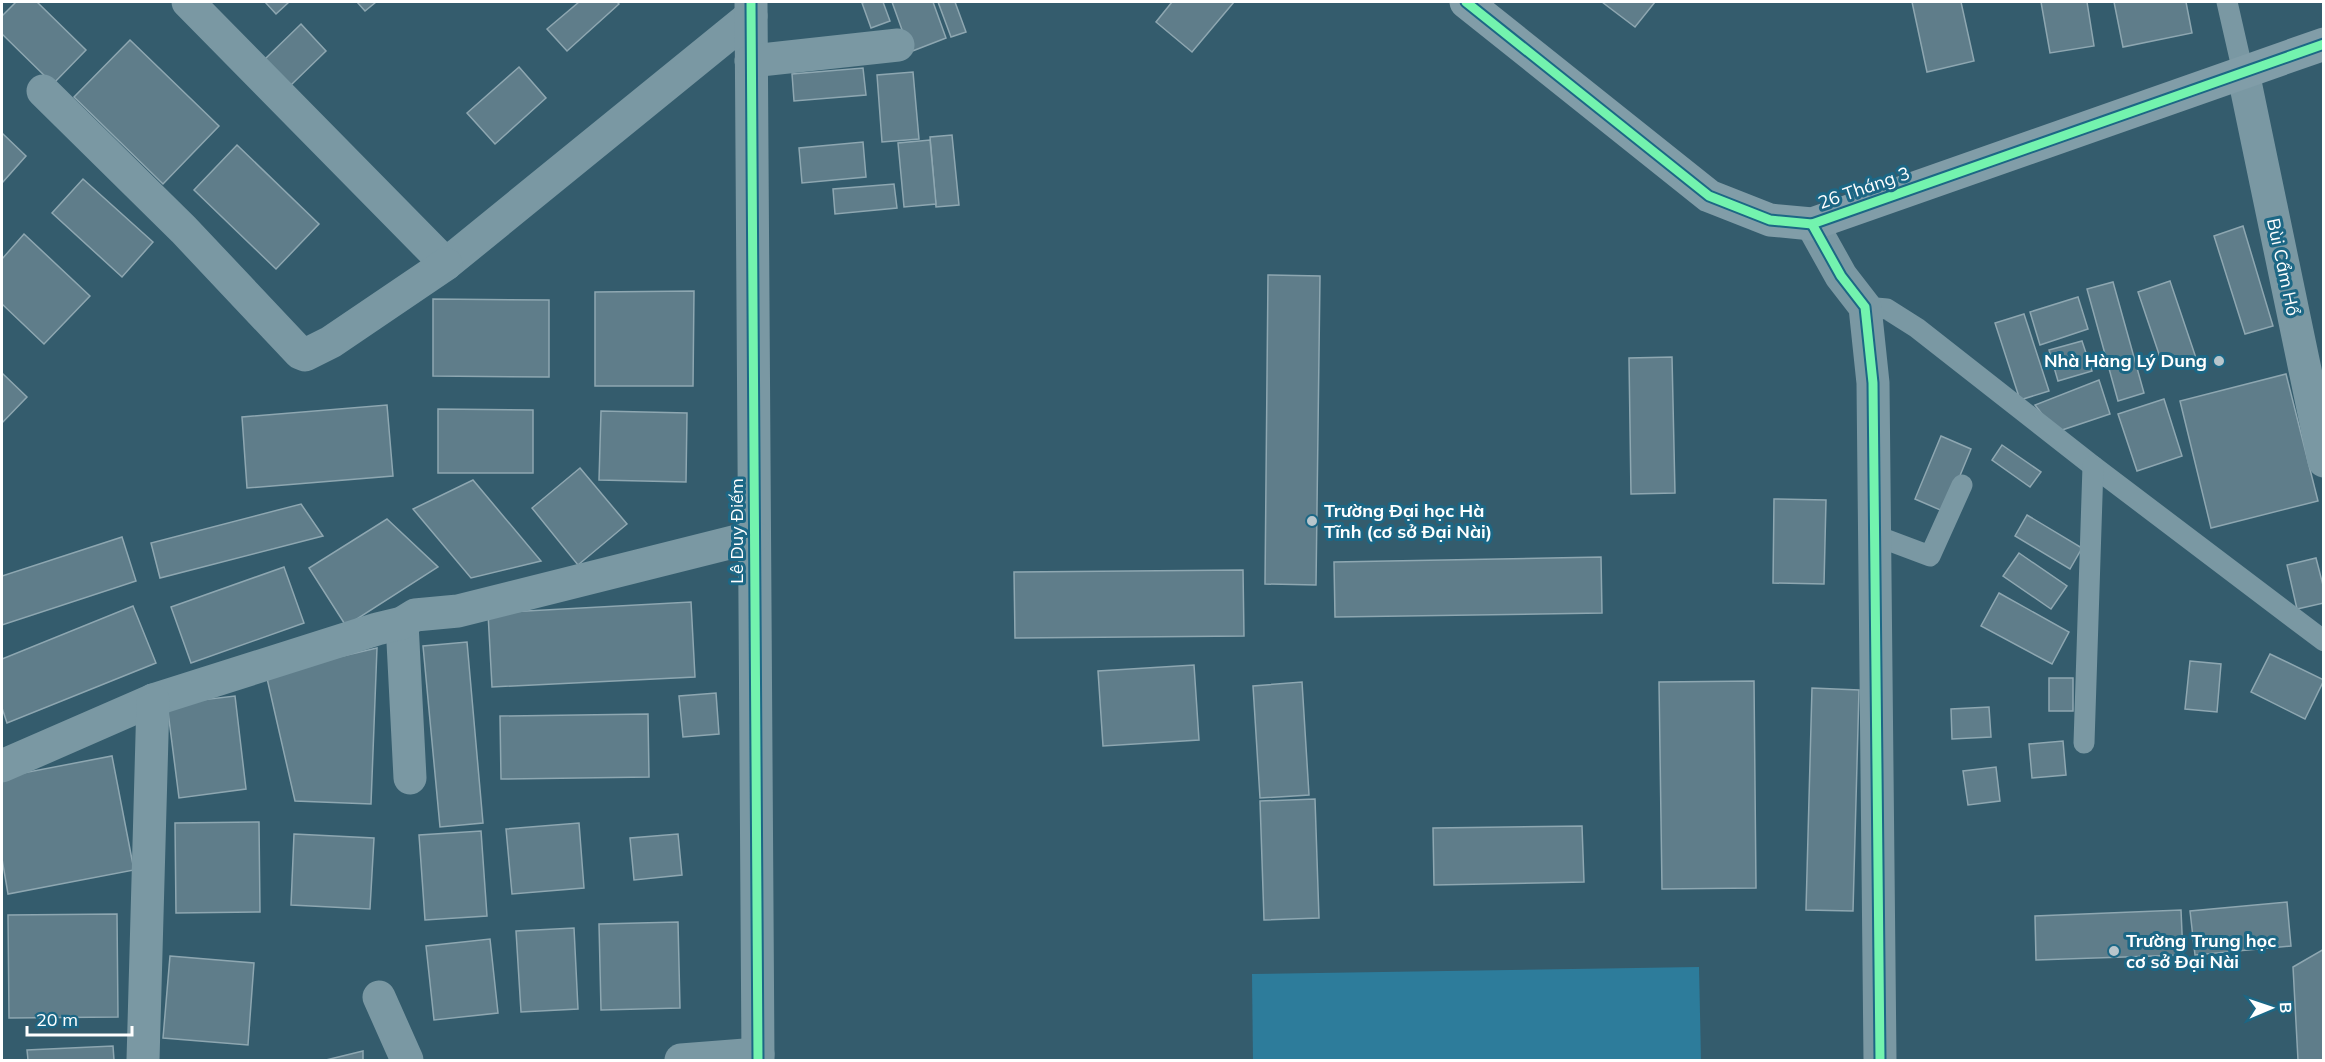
<svg xmlns="http://www.w3.org/2000/svg" width="2325" height="1062" font-family="Mulish,sans-serif">
	<style>
		.green { fill: #2d7c9b }
		.building { fill: #5f7d8a; stroke: #8ea7b1; stroke-width: 1.5 }
		.lines { fill: none; stroke-linecap: round; stroke-linejoin: round }
		.lane { stroke: #7a98a3; stroke-width: 21 }
		.street { stroke: #7a98a3; stroke-width: 33 }
		.secondary { stroke: #819da8; stroke-width: 33 }
		.cycleway-casing { stroke: #1c6785; stroke-width: 13 }
		.cycleway { stroke: #73f3ae; stroke-width: 9 }
		.poi-dot { fill: #b8c6cc; stroke: #1c6785; stroke-width: 2 }
		.labels { text-anchor: middle; stroke-width: 6; stroke-linejoin: round; paint-order: stroke }
		.street-label { font-size: 18px; fill: #fff; stroke: #1c6785 }
		.poi-label { font-size: 18px; font-weight: bold; fill: #fff; stroke: #1c6785; text-anchor: start }
	</style>
	<rect width="100%" height="100%" fill="#345c6d"/>
	<polygon class="green" points="1699,967 1701,1060 1253,1060 1252,974"/>
	<g class="building">
		<polygon points="16,2 37,2 86,50 53,84 2,34 2,16"/>
		<polygon points="265,2 289,2 276,14"/>
		<polygon points="357,2 376,2 365,11"/>
		<polygon points="579,2 617,2 619,4 567,51 547,29"/>
		<polygon points="865,2 883,2 890,21 871,28 862,3"/>
		<polygon points="892,2 933,2 946,38 910,52"/>
		<polygon points="938,2 955,2 966,32 951,37"/>
		<polygon points="1172,2 1234,2 1192,52 1156,22"/>
		<polygon points="1602,2 1655,2 1635,27"/>
		<polygon points="1912,2 1961,2 1974,61 1927,72"/>
		<polygon points="2041,2 2087,2 2094,46 2050,53"/>
		<polygon points="2114,2 2186,2 2192,33 2123,47"/>
		<polygon points="301,24 326,51 290,86 265,59"/>
		<polygon points="130,40 219,126 163,184 74,97"/>
		<polygon points="519,67 546,98 495,144 467,113"/>
		<polygon points="863,68 866,95 794,101 792,74"/>
		<polygon points="913,72 919,139 882,142 877,75"/>
		<polygon points="2,133 26,156 2,183"/>
		<polygon points="952,135 959,205 936,207 930,137"/>
		<polygon points="930,140 936,204 904,207 898,143"/>
		<polygon points="863,142 866,177 802,183 799,148"/>
		<polygon points="237,145 319,224 276,269 194,190"/>
		<polygon points="83,179 153,242 122,277 52,213"/>
		<polygon points="894,184 897,208 835,214 833,189"/>
		<polygon points="2243,226 2273,326 2245,334 2214,236"/>
		<polygon points="24,234 90,296 44,344 2,304 2,259"/>
		<polygon points="1268,275 1320,276 1316,585 1265,584"/>
		<polygon points="2170,281 2196,358 2164,369 2138,292"/>
		<polygon points="2113,282 2144,393 2118,401 2087,289"/>
		<polygon points="694,291 693,386 595,386 595,292"/>
		<polygon points="2078,297 2088,329 2040,345 2030,312"/>
		<polygon points="433,299 549,300 549,377 433,376"/>
		<polygon points="2024,314 2049,391 2020,400 1995,323"/>
		<polygon points="2082,341 2092,371 2058,381 2049,350"/>
		<polygon points="1672,357 1675,493 1631,494 1629,358"/>
		<polygon points="2,373 27,397 2,423"/>
		<polygon points="2286,374 2318,501 2211,528 2180,401"/>
		<polygon points="2099,380 2110,414 2056,432 2035,405"/>
		<polygon points="2164,399 2182,456 2137,471 2118,414"/>
		<polygon points="387,405 393,476 247,488 242,417"/>
		<polygon points="438,409 533,410 533,473 438,473"/>
		<polygon points="601,411 687,413 686,482 599,480"/>
		<polygon points="1941,436 1971,449 1945,512 1915,499"/>
		<polygon points="2002,445 2041,472 2030,487 1992,460"/>
		<polygon points="580,468 627,524 578,565 532,508"/>
		<polygon points="473,480 541,561 471,578 413,509"/>
		<polygon points="1774,499 1826,500 1824,584 1773,583"/>
		<polygon points="301,504 323,536 160,578 151,543"/>
		<polygon points="2027,515 2082,548 2070,569 2015,536"/>
		<polygon points="387,519 438,567 346,626 309,568"/>
		<polygon points="122,537 136,581 2,625 2,576"/>
		<polygon points="2019,553 2067,586 2051,609 2003,576"/>
		<polygon points="1601,557 1602,613 1335,617 1334,562"/>
		<polygon points="2316,558 2324,589 2324,603 2297,609 2287,565"/>
		<polygon points="284,567 304,623 191,663 171,607"/>
		<polygon points="1243,570 1244,636 1015,638 1014,572"/>
		<polygon points="1999,593 2069,632 2052,664 1981,626"/>
		<polygon points="691,602 695,677 492,687 488,613"/>
		<polygon points="133,606 156,663 7,723 2,708 2,659"/>
		<polygon points="467,642 483,823 440,827 423,646"/>
		<polygon points="377,648 371,804 295,801 266,674"/>
		<polygon points="2270,654 2324,680 2305,719 2251,692"/>
		<polygon points="2190,661 2221,664 2217,712 2185,709"/>
		<polygon points="1194,665 1199,740 1103,746 1098,671"/>
		<rect x="2049" y="678" width="24" height="33"/>
		<polygon points="1754,681 1756,888 1662,889 1659,682"/>
		<polygon points="1302,682 1309,795 1260,798 1253,686"/>
		<polygon points="1812,688 1859,690 1853,911 1806,910"/>
		<polygon points="716,693 719,734 683,737 679,696"/>
		<polygon points="235,696 246,789 179,798 167,704"/>
		<polygon points="1989,707 1991,737 1952,739 1951,709"/>
		<polygon points="648,714 649,777 501,779 500,716"/>
		<polygon points="2063,741 2066,775 2032,778 2029,744"/>
		<polygon points="112,756 134,870 8,894 2,859 2,777"/>
		<polygon points="1996,767 2000,801 1968,805 1963,771"/>
		<polygon points="1315,799 1319,918 1264,920 1260,801"/>
		<polygon points="259,822 260,912 176,913 175,823"/>
		<polygon points="579,823 584,888 512,894 506,829"/>
		<polygon points="1582,826 1584,882 1434,885 1433,828"/>
		<polygon points="481,831 487,916 425,920 419,835"/>
		<polygon points="294,834 374,838 370,909 291,905"/>
		<polygon points="678,834 682,875 634,880 630,838"/>
		<polygon points="2287,902 2291,946 2195,955 2190,911"/>
		<polygon points="2181,910 2183,955 2036,960 2035,916"/>
		<polygon points="117,914 118,1017 9,1018 8,915"/>
		<polygon points="678,922 680,1008 601,1010 599,924"/>
		<polygon points="574,928 578,1009 521,1012 516,931"/>
		<polygon points="490,939 498,1013 434,1020 426,946"/>
		<polygon points="2324,949 2324,1060 2298,1060 2293,967"/>
		<polygon points="170,956 254,963 248,1045 163,1038"/>
		<polygon points="113,1046 114,1060 28,1060 27,1050"/>
		<polygon points="363,1051 363,1060 326,1060"/>
	</g>
	<g class="lines">
		<g class="lane">
			<polyline points="2227,2 2243,72"/>
			<polyline points="1865,307 1887,309 1917,328 2093,466 2324,641"/>
			<polyline points="1874,535 1930,556 1962,485"/>
			<polyline points="2084,743 2093,466"/>
		</g>
		<g class="street">
			<polyline points="188,2 446,264 751,16"/>
			<polyline points="751,2 758,1060"/>
			<polyline points="751,61 898,45"/>
			<polyline points="2243,72 2324,461"/>
			<polyline points="43,91 184,230 300,353 305,355 331,342 446,264"/>
			<polyline points="1812,224 1841,276 1865,307 1873,383 1880,1060"/>
			<polyline points="402,623 410,778"/>
			<polyline points="2,766 153,700 377,629 402,623 415,615 458,611 753,537"/>
			<polyline points="379,997 407,1060"/>
			<polyline points="143,1060 153,700"/>
			<polyline points="681,1060 758,1054"/>
		</g>
		<polyline class="secondary" points="1466,2 1709,196 1770,220 1812,224 2324,44"/>
		<g class="cycleway-casing">
			<g id="cycleway">
				<polyline points="751,2 758,1060"/>
				<polyline points="1466,2 1709,196 1770,220 1812,224 2324,44"/>
				<polyline points="1812,224 1841,276 1865,307 1873,383 1880,1060"/>
			</g>
		</g>
		<use href="#cycleway" class="cycleway"/>
	</g>
	<g class="poi-dot">
		<circle cx="2219" cy="361" r="6"/>
		<circle cx="1312" cy="521" r="6"/>
		<circle cx="2114" cy="951" r="6"/>
	</g>
	<g class="labels">
		<g class="street-label">
			<text transform="translate(1864 188) rotate(-19)" y="6">26 Tháng 3</text>
			<text transform="translate(2283 267) rotate(78)" y="6">Bùi Cẩm Hổ</text>
			<text transform="translate(737 531) rotate(-90)" y="6">Lê Duy Điếm</text>
		</g>
		<g class="poi-label">
			<text x="2207" y="367" text-anchor="end">Nhà Hàng Lý Dung</text>
			<text x="1324" y="517">Trường Đại học Hà<tspan x="1324" dy="21">Tĩnh (cơ sở Đại Nài)</tspan></text>
			<text x="2126" y="947">Trường Trung học<tspan x="2126" dy="21">cơ sở Đại Nài</tspan></text>
		</g>
	</g>
	<rect width="2325" height="1062" fill="none" stroke="#ffffff" stroke-width="6"/>
	<g transform="translate(2271 1008) rotate(88)" stroke="#1c6785" stroke-width="4.5" paint-order="stroke">
	<path d="M0-4.5L10 22L0 15L-10 22Z" fill="#ffffff"/>
	<text y="-9" font-size="16" font-weight="bold" text-anchor="middle" fill="#ffffff">B</text>
	</g>
	<path d="M27 1026v9h105v-9" fill="none" stroke="#ffffff" stroke-width="3"/>
	<text x="36" y="1026" font-size="18" fill="#ffffff" stroke="#1c6785" stroke-width="4.5" paint-order="stroke">20 m</text>
</svg>
